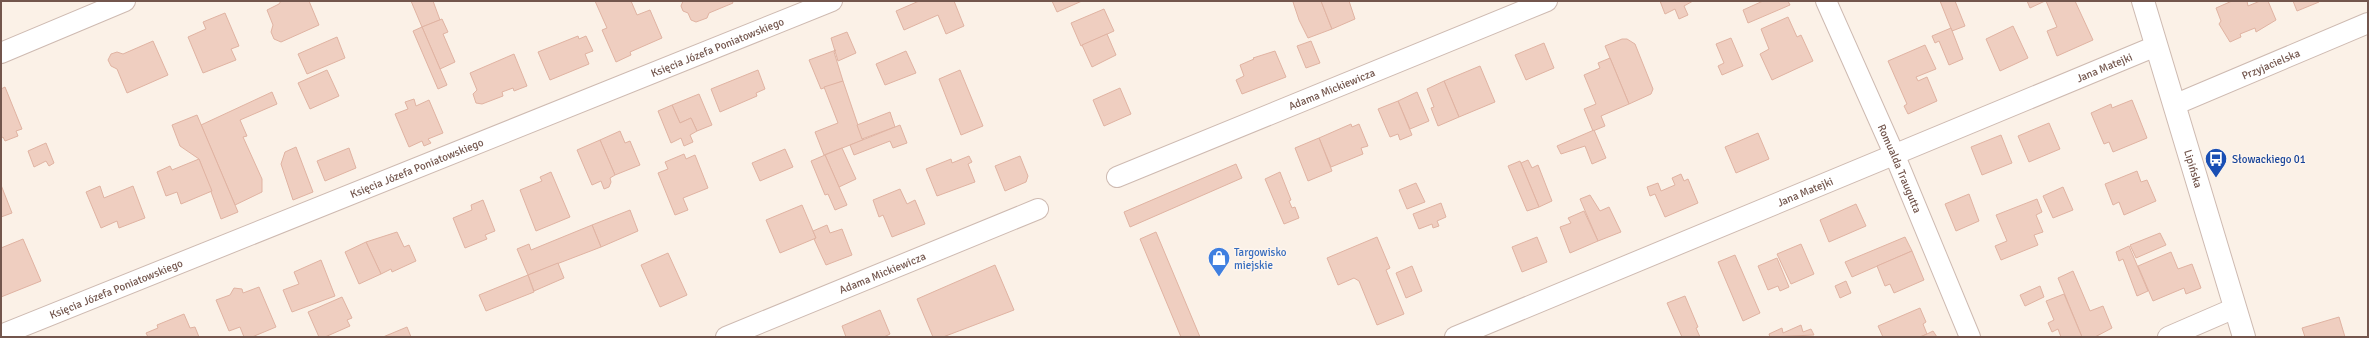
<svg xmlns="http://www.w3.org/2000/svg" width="2369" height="338" font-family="Signika,sans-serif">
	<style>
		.building { fill: #efcec0; stroke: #e0b3a2 }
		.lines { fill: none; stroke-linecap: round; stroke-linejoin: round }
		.minor-casing { stroke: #cebab1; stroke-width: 22 }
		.tertiary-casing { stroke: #cebab1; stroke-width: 24 }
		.minor { stroke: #fff; stroke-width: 20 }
		.tertiary { stroke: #fff; stroke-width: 22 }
		.labels { text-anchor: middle; stroke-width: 3; stroke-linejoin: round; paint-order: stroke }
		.street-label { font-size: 11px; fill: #73564d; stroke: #fef5ed }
		.transit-label { font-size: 11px; fill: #164399; stroke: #fef5ed; text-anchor: start }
		.shop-label { font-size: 11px; fill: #366cbe; stroke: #fef5ed; text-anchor: start }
	</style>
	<rect width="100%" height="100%" fill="#fbf1e7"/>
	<g class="building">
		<polygon points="281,1 309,1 319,25 281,42 274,39 271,32 273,25 267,10 279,4"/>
		<polygon points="411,1 433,1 440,20 422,27"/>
		<polygon points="595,1 631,1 637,15 650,10 662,38 630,52 631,55 616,62 602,30 607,28"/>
		<polygon points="683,1 732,1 733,3 709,13 707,18 696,22 691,20 688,13 683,11 681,6"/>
		<polygon points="919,1 954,1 964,26 946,34 938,15 904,30 896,11"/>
		<polygon points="1052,1 1082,1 1057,12"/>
		<polygon points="1296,1 1321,1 1332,29 1308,38 1299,20 1293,2"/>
		<polygon points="1321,1 1349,1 1355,19 1332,29"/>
		<polygon points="1660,1 1693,1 1684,6 1688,15 1679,19 1675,9 1665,14"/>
		<polygon points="1763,1 1788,1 1790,5 1748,23 1743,10"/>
		<polygon points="1940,1 1955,1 1965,26 1952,31"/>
		<polygon points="2027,1 2045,1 2030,8"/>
		<polygon points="2046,1 2075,1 2093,40 2057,56 2047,31 2057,27"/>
		<polygon points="2232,1 2247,1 2248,6 2260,1 2268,1 2276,20 2256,32 2255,28 2240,34 2241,37 2230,42 2219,24 2221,21 2216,8"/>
		<polygon points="2293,1 2319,1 2319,2 2297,11"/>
		<polygon points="1104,9 1114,31 1081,46 1071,23"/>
		<polygon points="225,13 239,46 231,49 236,60 203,73 188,37 206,29 203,22"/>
		<polygon points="1788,17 1797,37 1801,35 1813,61 1772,80 1760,54 1769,49 1761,29"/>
		<polygon points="442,19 448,32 443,34 455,62 440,69 422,27"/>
		<polygon points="2013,26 2028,58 2000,71 1986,39"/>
		<polygon points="422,27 447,85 438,89 413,31"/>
		<polygon points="1951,28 1963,59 1949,65 1939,41 1935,43 1932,36"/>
		<polygon points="847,32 856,53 838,61 831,38"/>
		<polygon points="1107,34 1116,55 1092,67 1082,45"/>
		<polygon points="578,36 579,39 586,36 593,51 585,54 589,64 550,80 538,52"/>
		<polygon points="337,37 345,58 307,74 298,54"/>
		<polygon points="1731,38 1743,66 1722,75 1718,66 1724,63 1716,44"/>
		<polygon points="1622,39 1627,39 1635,44 1653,89 1651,94 1629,104 1605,46"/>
		<polygon points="153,41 168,75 127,93 117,69 111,66 108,60 111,54 117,52 123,54"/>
		<polygon points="1311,41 1320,63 1306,68 1297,46"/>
		<polygon points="1544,43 1554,68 1526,80 1515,55"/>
		<polygon points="1925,45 1936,69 1916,77 1918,81 1927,77 1937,101 1908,114 1904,106 1907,104 1888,61"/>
		<polygon points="836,50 834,52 843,81 821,89 809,60"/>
		<polygon points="906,51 916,73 885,85 876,64"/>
		<polygon points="1275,51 1286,77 1242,94 1236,80 1244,76 1240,65 1254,59 1253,58"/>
		<polygon points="514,54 527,86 514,91 513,88 502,92 503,96 482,104 476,103 473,94 477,90 470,73"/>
		<polygon points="1610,58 1629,104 1601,116 1605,126 1593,131 1584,109 1596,104 1584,75 1600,68 1598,63"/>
		<polygon points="1480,66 1495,102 1459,117 1444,81"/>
		<polygon points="327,70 339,96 310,109 298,83"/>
		<polygon points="758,70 765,89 756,93 757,96 720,112 711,89"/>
		<polygon points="960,70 983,126 961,135 939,79"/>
		<polygon points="843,81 863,140 824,155 815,132 838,123 824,87"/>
		<polygon points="1444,81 1459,117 1438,126 1431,108 1434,107 1427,89"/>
		<polygon points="5,87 22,129 16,131 18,136 5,141 3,137 1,138 1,89"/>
		<polygon points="1120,88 1131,114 1104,126 1093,100"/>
		<polygon points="272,92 277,104 240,120 247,136 243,137 262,179 262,192 235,205 201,125"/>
		<polygon points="1417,92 1429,121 1410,129 1398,101"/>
		<polygon points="699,94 712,125 697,131 691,118 680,123 672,105"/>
		<polygon points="414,99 416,106 429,100 443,133 428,139 431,143 424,146 422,141 409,147 395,114 408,109 405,102"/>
		<polygon points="2132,100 2147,138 2113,152 2109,142 2104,144 2091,113 2111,104 2112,108"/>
		<polygon points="1398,101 1412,135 1400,140 1398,134 1390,137 1378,109"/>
		<polygon points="672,105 680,123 691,118 697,131 690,135 693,142 684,146 681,138 671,143 658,111"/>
		<polygon points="890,112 895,127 862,139 857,125"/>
		<polygon points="197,115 238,212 221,219 199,159 180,146 172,125"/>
		<polygon points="2049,123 2060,149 2029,162 2018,136"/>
		<polygon points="1351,124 1352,127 1359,124 1368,146 1361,148 1363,154 1331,167 1319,138"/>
		<polygon points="900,125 907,143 893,148 890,141 854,155 850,145"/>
		<polygon points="1594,130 1606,158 1592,164 1585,146 1561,154 1557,146"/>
		<polygon points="620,131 625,143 630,141 640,165 615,175 600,140"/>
		<polygon points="1758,133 1769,159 1736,173 1725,147"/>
		<polygon points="2001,135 2012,163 1982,175 1971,147"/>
		<polygon points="1319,138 1332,171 1308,181 1295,148"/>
		<polygon points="600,140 615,175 610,178 611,182 609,187 604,189 601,181 592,185 577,150"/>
		<polygon points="46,143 54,163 49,166 46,161 34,167 28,151"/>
		<polygon points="296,147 313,192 293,200 281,164 285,152"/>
		<polygon points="349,148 356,168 325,181 317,161"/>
		<polygon points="842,148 856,179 839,187 825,155"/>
		<polygon points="785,149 793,167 760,181 752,163"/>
		<polygon points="684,154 686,159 695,155 708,188 683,198 688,210 675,215 658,173 668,169 665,162"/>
		<polygon points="825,155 847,205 835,210 828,194 825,195 811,161"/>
		<polygon points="969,156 972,162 968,164 975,182 937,196 926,169 951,159 952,163"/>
		<polygon points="1020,156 1028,176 1026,182 1005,191 995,166"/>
		<polygon points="199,159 212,191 181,204 177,192 166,196 157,172 170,166 172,170"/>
		<polygon points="1528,160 1532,168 1538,165 1552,201 1539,207 1521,163"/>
		<polygon points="1520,161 1539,207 1527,211 1508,166"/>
		<polygon points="1236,164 1242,178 1130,227 1124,212"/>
		<polygon points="2137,171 2141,182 2147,180 2156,201 2124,215 2119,202 2113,205 2105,184"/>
		<polygon points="551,172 570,217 536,231 520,190 542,181 540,177"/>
		<polygon points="1280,172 1291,200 1289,201 1292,208 1295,207 1299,218 1284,224 1265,179"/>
		<polygon points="1681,174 1684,181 1688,179 1698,203 1665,217 1655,194 1650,196 1647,187 1658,183 1661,191 1675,185 1672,178"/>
		<polygon points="1416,183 1425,202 1407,209 1399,190"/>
		<polygon points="1,185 12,213 1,217"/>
		<polygon points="100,186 104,198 133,186 145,218 119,228 117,221 101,228 86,192"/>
		<polygon points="2063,187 2073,210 2053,218 2043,196"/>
		<polygon points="900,189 907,204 915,200 925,224 892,237 883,215 879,217 873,200"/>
		<polygon points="1969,194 1979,221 1956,231 1945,204"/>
		<polygon points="1590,195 1600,211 1609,207 1621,232 1598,241 1580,199"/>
		<polygon points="2037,199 2042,212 2036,215 2043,232 2034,235 2038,245 2001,260 1995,246 2007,241 1996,215"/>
		<polygon points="483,200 495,231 485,235 487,239 465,248 453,218 472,210 471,205"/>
		<polygon points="1441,203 1446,217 1437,221 1439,226 1433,228 1432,224 1419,229 1413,214"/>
		<polygon points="1856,204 1866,226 1829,242 1820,220"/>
		<polygon points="802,205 816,238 780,253 766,220"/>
		<polygon points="630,210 638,231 601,247 592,225"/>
		<polygon points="1584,211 1598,241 1570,253 1560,227 1571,223 1568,218"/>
		<polygon points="592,225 601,247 528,275 517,249 529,244 531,250"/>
		<polygon points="827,225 830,233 842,229 852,255 826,265 814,239 816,238 813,231"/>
		<polygon points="397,232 404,247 409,245 416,261 392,272 391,269 381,274 366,242"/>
		<polygon points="1156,232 1200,337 1181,337 1140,239"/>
		<polygon points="2160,233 2166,245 2136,258 2130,245"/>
		<polygon points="1377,237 1390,268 1386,270 1404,314 1377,325 1359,281 1354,278 1338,285 1327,258"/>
		<polygon points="1537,237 1547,262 1522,272 1512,247"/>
		<polygon points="1905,237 1912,251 1852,277 1845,262"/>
		<polygon points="23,239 41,281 1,297 1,248"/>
		<polygon points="366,242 381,274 359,284 345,252"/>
		<polygon points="1801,244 1814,274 1791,284 1777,254"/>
		<polygon points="2129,246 2148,291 2137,296 2123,259 2119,261 2116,252"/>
		<polygon points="1912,251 1924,280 1894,293 1890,284 1885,286 1877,266"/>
		<polygon points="2171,252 2178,269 2192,264 2201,288 2186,294 2184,288 2153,301 2138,266"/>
		<polygon points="668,253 687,295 660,307 641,265"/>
		<polygon points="1735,255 1760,313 1743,321 1718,262"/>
		<polygon points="1777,258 1789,287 1780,291 1778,286 1768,290 1758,266"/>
		<polygon points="321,260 335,296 292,312 283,290 299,284 294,272"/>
		<polygon points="558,263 564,278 534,291 528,275"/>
		<polygon points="995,265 1014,310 943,337 933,337 917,299"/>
		<polygon points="1412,266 1422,291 1406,298 1396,273"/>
		<polygon points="2073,271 2090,311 2103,306 2112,328 2095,337 2082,337 2058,278"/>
		<polygon points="528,275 534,292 486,311 479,295"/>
		<polygon points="1846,281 1851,293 1840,298 1835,286"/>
		<polygon points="2040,286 2044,297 2025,306 2020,295"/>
		<polygon points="259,287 276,327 252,337 244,337 240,327 229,331 216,300 230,295 234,288 242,289 243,293"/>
		<polygon points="2064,294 2082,337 2061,337 2058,329 2052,332 2048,323 2054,320 2046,301"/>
		<polygon points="1685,296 1698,327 1696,328 1700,337 1682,337 1667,303"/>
		<polygon points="342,297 352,318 347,320 350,326 325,337 319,337 308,312"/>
		<polygon points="1920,308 1926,322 1923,324 1927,334 1920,337 1883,337 1878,326"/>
		<polygon points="880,310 890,334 884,337 846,337 842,326"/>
		<polygon points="184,314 190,328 195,327 199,337 148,337 146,333 158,328 157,325"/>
		<polygon points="2339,317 2345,337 2305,337 2302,328"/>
		<polygon points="1801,325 1803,332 1811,329 1814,335 1770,337 1769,334 1782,328 1783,333"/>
		<polygon points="407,327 411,337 383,337"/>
		<polygon points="1933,331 1937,337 1920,337 1927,334"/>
	</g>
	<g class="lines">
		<g class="minor-casing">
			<g id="minor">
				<path id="s1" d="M1826 1 1895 156 1970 337"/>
				<polyline points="1,53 125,1"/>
				<path id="s2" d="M2174 105 2368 23"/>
				<path id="s3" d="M1117 177 1547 1"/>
				<path id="s4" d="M1 335 832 1"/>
				<path id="s5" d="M726 337 1038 209"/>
				<path id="s6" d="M1455 337 2156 46"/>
				<polyline points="2168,337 2235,308"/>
			</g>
		</g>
		<g class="tertiary-casing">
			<g id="tertiary">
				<path id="s7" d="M2143 1 2244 337"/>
			</g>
		</g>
		<use href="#minor" class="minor"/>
		<use href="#tertiary" class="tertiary"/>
	</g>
	<defs>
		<g id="bus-pin" transform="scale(1.15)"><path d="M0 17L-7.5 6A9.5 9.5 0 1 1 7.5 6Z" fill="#1a4fb4" stroke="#fef5ed"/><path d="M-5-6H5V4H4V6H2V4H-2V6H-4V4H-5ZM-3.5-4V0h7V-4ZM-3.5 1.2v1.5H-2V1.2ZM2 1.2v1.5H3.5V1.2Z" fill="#fff"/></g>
		<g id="shop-pin" transform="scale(1.15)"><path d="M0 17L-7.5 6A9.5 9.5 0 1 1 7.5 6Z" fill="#3f7fe0" stroke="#fef5ed"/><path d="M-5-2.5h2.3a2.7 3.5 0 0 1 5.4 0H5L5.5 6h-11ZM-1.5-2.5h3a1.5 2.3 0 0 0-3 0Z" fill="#fff"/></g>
	</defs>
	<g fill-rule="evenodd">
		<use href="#bus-pin" x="2216" y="159"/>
		<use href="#shop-pin" x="1219" y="258"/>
	</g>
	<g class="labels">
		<g class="street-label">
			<text dy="4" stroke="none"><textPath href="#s4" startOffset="772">Księcia Józefa Poniatowskiego</textPath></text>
			<text dy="4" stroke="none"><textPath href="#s2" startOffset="105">Przyjacielska</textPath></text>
			<text dy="4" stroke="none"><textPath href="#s6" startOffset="703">Jana Matejki</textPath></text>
			<text dy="4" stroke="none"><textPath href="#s3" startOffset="232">Adama Mickiewicza</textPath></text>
			<text dy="4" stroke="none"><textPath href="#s4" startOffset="448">Księcia Józefa Poniatowskiego</textPath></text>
			<text dy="4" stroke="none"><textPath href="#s1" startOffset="183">Romualda Traugutta</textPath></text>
			<text dy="4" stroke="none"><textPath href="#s7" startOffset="175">Lipińska</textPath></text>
			<text dy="4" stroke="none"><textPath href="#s6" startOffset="379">Jana Matejki</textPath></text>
			<text dy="4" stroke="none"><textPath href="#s5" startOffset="169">Adama Mickiewicza</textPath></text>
			<text dy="4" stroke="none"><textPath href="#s4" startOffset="124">Księcia Józefa Poniatowskiego</textPath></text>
		</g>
		<g class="transit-label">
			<text x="2232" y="163">Słowackiego 01</text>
		</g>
		<g class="shop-label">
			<text x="1234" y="256">Targowisko<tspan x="1234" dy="13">miejskie</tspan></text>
		</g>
	</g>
	<rect width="2369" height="338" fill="none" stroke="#73564d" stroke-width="4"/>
</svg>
